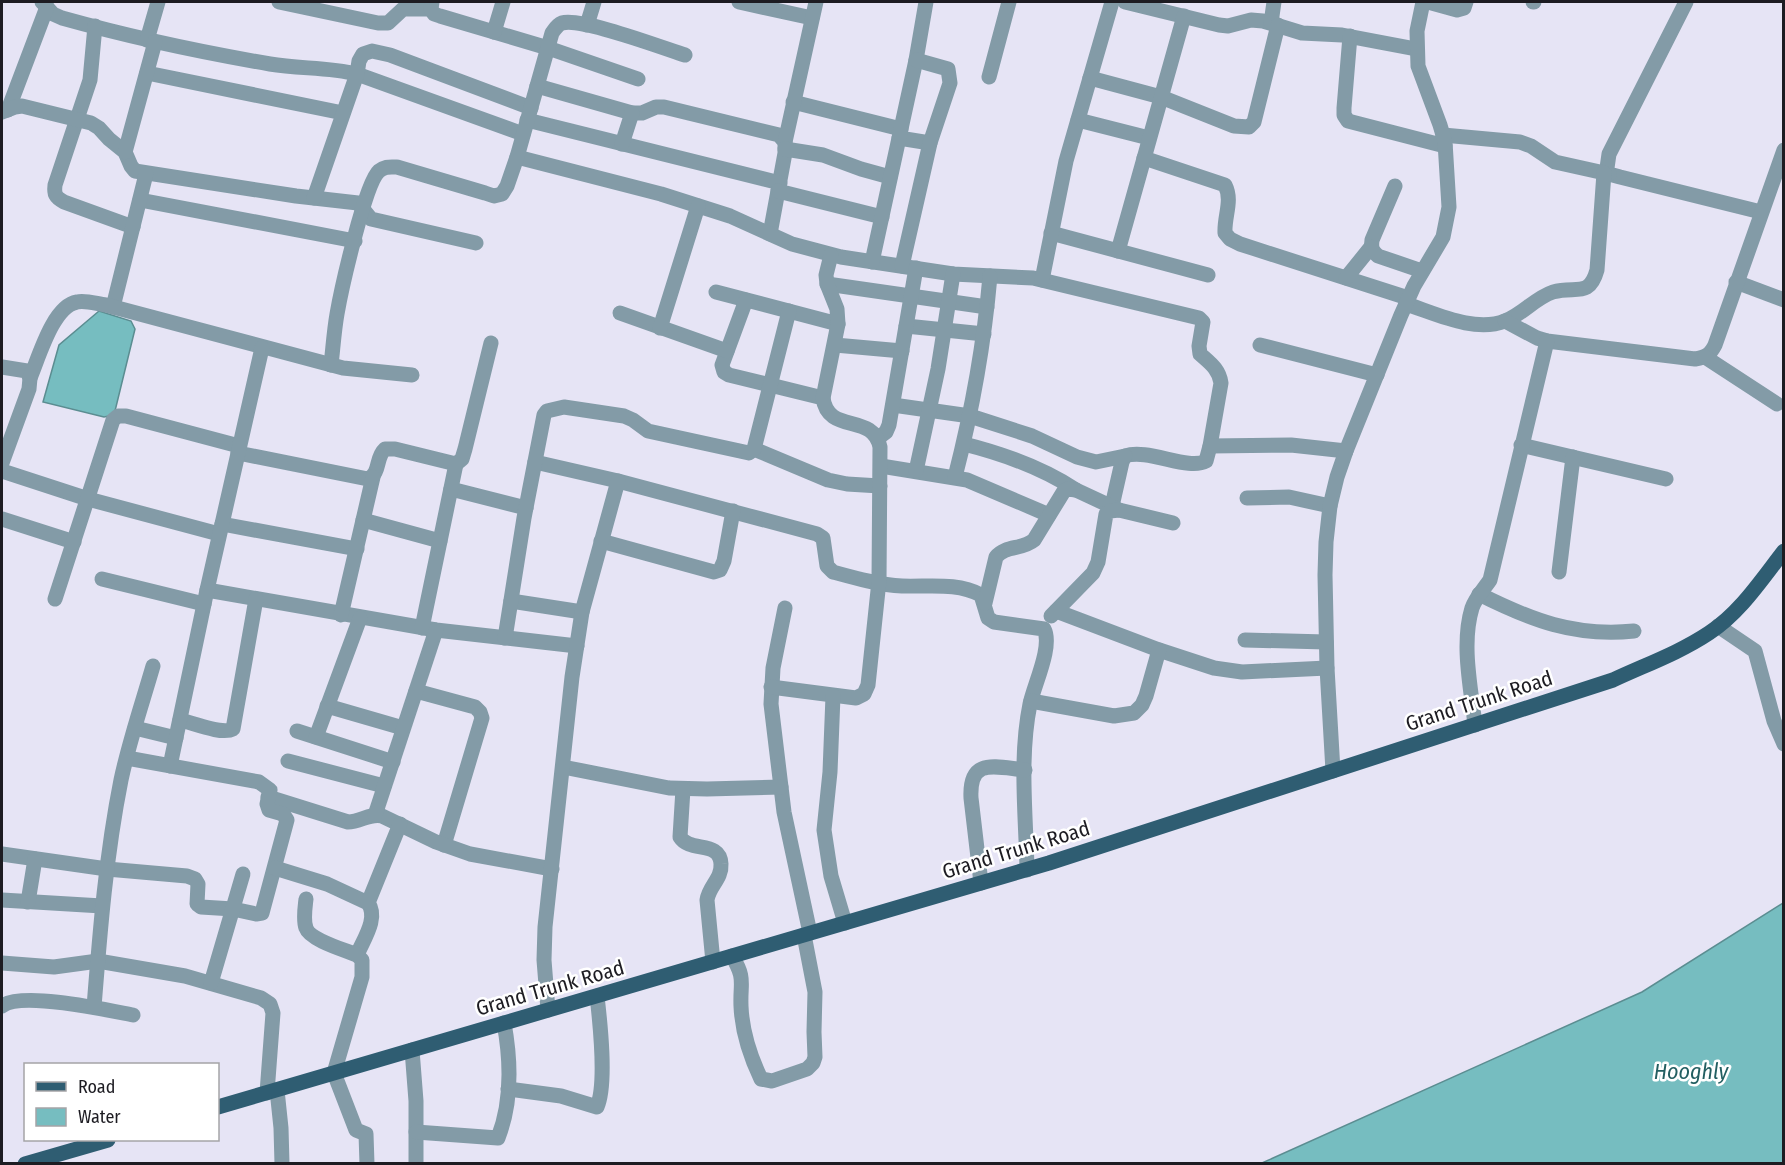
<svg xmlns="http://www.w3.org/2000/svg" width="1785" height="1165" font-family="'Fira Sans Condensed',sans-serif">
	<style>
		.water { fill: #76bdc0; stroke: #5b8d91; stroke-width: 1.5 }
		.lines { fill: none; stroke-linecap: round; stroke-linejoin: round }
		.street { stroke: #839ba7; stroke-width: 15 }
		.primary { stroke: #2f5d72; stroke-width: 15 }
		.labels { text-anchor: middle; stroke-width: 5; stroke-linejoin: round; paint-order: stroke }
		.street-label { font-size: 21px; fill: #1d1c22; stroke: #fff }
		.water-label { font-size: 22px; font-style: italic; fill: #235f62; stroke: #fff }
	</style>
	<rect width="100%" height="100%" fill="#e6e4f5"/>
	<g class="water">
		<polygon points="99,311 131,321 135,329 114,415 104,417 43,402 59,345"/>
		<polygon points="1783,903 1783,1163 1262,1163 1642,992"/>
	</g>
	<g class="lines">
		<g class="street">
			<path d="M42 2 53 14 62 18C130 37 200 52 270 64 299 69 328 67 357 74L523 134"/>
			<polyline points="279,2 378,23 388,23 403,9 431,9"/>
			<polyline points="432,2 431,9 434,14 440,16 548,48 638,79"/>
			<polyline points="739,2 812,18"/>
			<polyline points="1125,2 1219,25 1228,26 1251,20 1263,21 1302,33 1342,35 1416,49"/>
			<polyline points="1428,2 1457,10 1464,8 1466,2"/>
			<polyline points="1533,2 1534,2"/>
			<polyline points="1686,2 1609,154 1607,168 1609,174 1620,177 1761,212"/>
			<polyline points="1271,23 1274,2"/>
			<polyline points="587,25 594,2"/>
			<path d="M95 26 90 80 55 185C54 194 55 197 64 202L133 227"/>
			<polyline points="494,32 503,2"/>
			<polyline points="1350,36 1344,108 1344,115 1348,121 1445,146"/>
			<polyline points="147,40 158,2"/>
			<polyline points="147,73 343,113"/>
			<polyline points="989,77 1009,2"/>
			<polyline points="1090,78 1161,97 1234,126 1249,127 1254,122 1278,25"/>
			<polyline points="537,86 632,113 642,113 656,107 664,107 779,135 785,142 785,153 770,234"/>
			<polyline points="793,102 901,129"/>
			<polyline points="8,110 47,7"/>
			<polyline points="2,112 15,107 22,106 91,123 99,128 109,139 125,152 131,166 135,171 296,196 358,203 371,219 476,243"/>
			<polyline points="527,120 780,183"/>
			<polyline points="1078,120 1149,138"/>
			<polyline points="1443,135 1520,142 1531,146 1555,162 1609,174"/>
			<polyline points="899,138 930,143"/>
			<polyline points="785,142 816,2"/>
			<polyline points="622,144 632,113"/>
			<polyline points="785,149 823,155 861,169 890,177"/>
			<polyline points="125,152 155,42"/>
			<path d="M517 157 661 194 730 216 792 244 841 257 953 274 1033 278 1199 318 1203 322 1199 346 1200 354C1210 363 1219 369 1221 383L1210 446 1206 461C1188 471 1148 448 1125 456L1122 462 1112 506"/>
			<path d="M1144 158 1225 185C1233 201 1224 216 1225 233L1230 239 1240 244 1408 298"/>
			<path d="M1395 186 1372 240C1371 248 1372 251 1378 256L1422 271"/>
			<polyline points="778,191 882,217"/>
			<polyline points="314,198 357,74 359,61 363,54 372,51 390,55 531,108"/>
			<polyline points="140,200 355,241"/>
			<polyline points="1051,233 1208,275"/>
			<polyline points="1118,251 1184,16"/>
			<polyline points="872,262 916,60 926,2"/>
			<polyline points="902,266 930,143 950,83 948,69 916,60"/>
			<polyline points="1346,278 1371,247"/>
			<polyline points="1042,280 1066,161 1112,2"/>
			<polyline points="1736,282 1784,300"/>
			<polyline points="827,284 987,307"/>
			<polyline points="716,292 838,324"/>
			<polyline points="746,300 722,365 724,372 729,375 823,398"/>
			<path d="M1406 304C1435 313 1474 333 1505 321 1523 314 1535 298 1553 292 1575 285 1589 299 1597 270L1604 173"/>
			<polyline points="113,307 146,174"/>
			<polyline points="620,313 727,351"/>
			<path d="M1505 321 1537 338 1547 341 1695 359C1706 357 1710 355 1715 345L1784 150"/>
			<polyline points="906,326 984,334"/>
			<polyline points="660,328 698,206"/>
			<polyline points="835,345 902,351"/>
			<polyline points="1260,345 1377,375"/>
			<polyline points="1705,357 1777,404"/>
			<path d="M331 365C333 348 334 331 337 314 341 291 365 183 379 171 385 166 390 167 397 167L485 193 494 196 502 194 507 186 517 157 552 33C555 29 557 25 562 23 581 17 663 48 685 55"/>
			<polyline points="2,367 27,371 30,378 29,389 2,463"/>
			<path d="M30 378C39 357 53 306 77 302 86 300 97 304 106 305L343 368 412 375"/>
			<polyline points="893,405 970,416 1032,436 1077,457 1096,462 1125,456"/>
			<polyline points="878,438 886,432 889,425 916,268"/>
			<path d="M964 444C1004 454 1041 467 1076 490"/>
			<polyline points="1521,445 1666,479"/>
			<polyline points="1210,446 1291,445 1346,451"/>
			<polyline points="754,449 828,480 847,484 880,486"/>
			<path d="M238 453 368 479C381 473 375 458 385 449H395L456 464 462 459 465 449 491 343"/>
			<path d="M535 462 618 481 817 534 823 538 827 566 833 572C855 578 880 585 902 586 929 587 957 582 981 595L988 618 994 622 1044 629C1053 646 1034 685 1030 704 1019 758 1026 816 1027 870"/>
			<polyline points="881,466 967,480 1049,515"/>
			<polyline points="2,471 88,499 219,534"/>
			<polyline points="916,471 938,369 953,274"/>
			<path d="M955 477C972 411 984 345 990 276"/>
			<polyline points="451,489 526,508"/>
			<polyline points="1247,498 1289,497 1330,506"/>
			<polyline points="2,519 74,542"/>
			<polyline points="363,520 440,541"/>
			<polyline points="222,524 357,549"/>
			<polyline points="601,541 714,572 720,570 724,561 733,511"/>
			<polyline points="1559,572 1573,457"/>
			<polyline points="102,579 204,604"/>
			<polyline points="207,590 436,630 577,646"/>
			<path d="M1479 594C1531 620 1574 637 1634 631"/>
			<polyline points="55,599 113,420 118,416 126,416 239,446"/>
			<polyline points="511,601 582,612"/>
			<path d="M985 603 996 557C1006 545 1022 550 1034 540L1064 491 1068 489 1076 490 1119 510"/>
			<polyline points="785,608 773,668 771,704 784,812 810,933"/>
			<polyline points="1056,611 1159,650 1214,668 1242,672 1327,668"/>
			<polyline points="341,615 373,477"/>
			<polyline points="1051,616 1093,573 1098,562 1106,514 1110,511 1119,510 1173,523"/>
			<polyline points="1718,626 1755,651 1774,721 1784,744"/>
			<polyline points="422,628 456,464"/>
			<polyline points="505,638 524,518 544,415 547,411 564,407 624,416 633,420 648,431 749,453 754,449 789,311"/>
			<polyline points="1245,640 1326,642"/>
			<path d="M771 687 856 698 864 694 868 685 879 581 880 447C873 412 828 435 823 398L838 324 837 309 827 284 826 275 831 255"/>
			<polyline points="416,691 475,707 480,712 482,718 444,845"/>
			<polyline points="833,696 830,772 824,830 831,876 845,923"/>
			<polyline points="1031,701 1114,716 1134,713 1142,705 1146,696 1159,650"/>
			<polyline points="327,706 403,728"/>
			<path d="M180 720C193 723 222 735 233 729L256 599"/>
			<path d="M1475 725C1471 688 1461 644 1472 608 1476 597 1484 589 1490 580L1547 341"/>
			<polyline points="135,728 176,738"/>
			<polyline points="297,731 393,762"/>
			<polyline points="316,737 360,618"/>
			<polyline points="288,761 384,786"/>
			<polyline points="170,766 207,590 262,348"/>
			<polyline points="563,767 669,788 707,789 781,787"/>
			<polyline points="1333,771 1327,668 1325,575 1326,542 1330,506 1337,477 1346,451 1401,315 1414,286 1443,237 1449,207 1445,142 1440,125 1418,66 1417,31 1423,2"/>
			<path d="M683 789 680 837C690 853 720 840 721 864 722 879 709 886 707 900L713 962"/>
			<path d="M268 797 348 822C361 822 369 813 382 816L436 842 470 854 552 869"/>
			<polyline points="375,815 436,630"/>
			<polyline points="2,854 107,869 187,876 195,879 198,884 197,904 201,907 233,909 256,914 262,913 287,820 283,814 269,810 267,804 270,790 259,782 127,758"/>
			<path d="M275 868 327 884 368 903C379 918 363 940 357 955"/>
			<path d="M981 883 971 798C969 757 995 767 1025 770"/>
			<path d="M306 899C305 908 303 920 306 928 310 940 345 950 357 955L362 960V977L334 1073 356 1130 366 1134 367 1164"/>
			<polyline points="2,900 102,906"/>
			<polyline points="28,902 35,859"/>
			<polyline points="368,903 400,824"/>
			<path d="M732 956C746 979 740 982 741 1006 742 1031 750 1056 761 1079L772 1081 807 1069 813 1063 815 1057 814 1032 815 992 804 935"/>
			<polyline points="2,963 54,967 98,961 185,976 261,998 270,1004 273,1013 267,1093"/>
			<polyline points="211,983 243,874"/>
			<path d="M2 1006C22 991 107 1010 133 1015"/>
			<path d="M94 1007C100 931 106 855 121 780 129 742 142 704 153 666"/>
			<polyline points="548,1010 544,960 545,927 572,677 582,612 618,481"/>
			<polyline points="412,1050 416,1101 416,1164"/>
			<path d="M508 1089 561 1096 597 1107C607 1084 600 1022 597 996"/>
			<polyline points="277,1090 281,1128 282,1164"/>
			<path d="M416 1132 498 1138C512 1102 511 1061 504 1023"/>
		</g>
		<g class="primary">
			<path d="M218 1107 1049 863 1613 680C1645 665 1679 653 1709 633 1740 613 1762 579 1784 551"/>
			<polyline points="25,1164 108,1140"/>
		</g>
	</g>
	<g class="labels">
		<g class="street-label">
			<text transform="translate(1479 701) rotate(-18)" y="7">Grand Trunk Road</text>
			<text transform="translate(1016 850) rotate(-17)" y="7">Grand Trunk Road</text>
			<text transform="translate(550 988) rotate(-16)" y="7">Grand Trunk Road</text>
		</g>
		<g class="water-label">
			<text x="1691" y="1079">Hooghly</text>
		</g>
	</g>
	<rect width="1785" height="1165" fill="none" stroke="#1d1c22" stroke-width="6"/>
	<rect x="24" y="1063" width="195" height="78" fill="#ffffff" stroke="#a5a4a7" stroke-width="1.5"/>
	<rect x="36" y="1082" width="30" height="9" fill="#2f5d72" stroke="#a5a4a7" stroke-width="1.5"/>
	<text x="78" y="1093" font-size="18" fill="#1d1c22">Road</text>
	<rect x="36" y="1108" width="30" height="18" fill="#76bdc0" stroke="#a5a4a7" stroke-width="1.5"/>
	<text x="78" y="1123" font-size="18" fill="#1d1c22">Water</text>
</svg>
